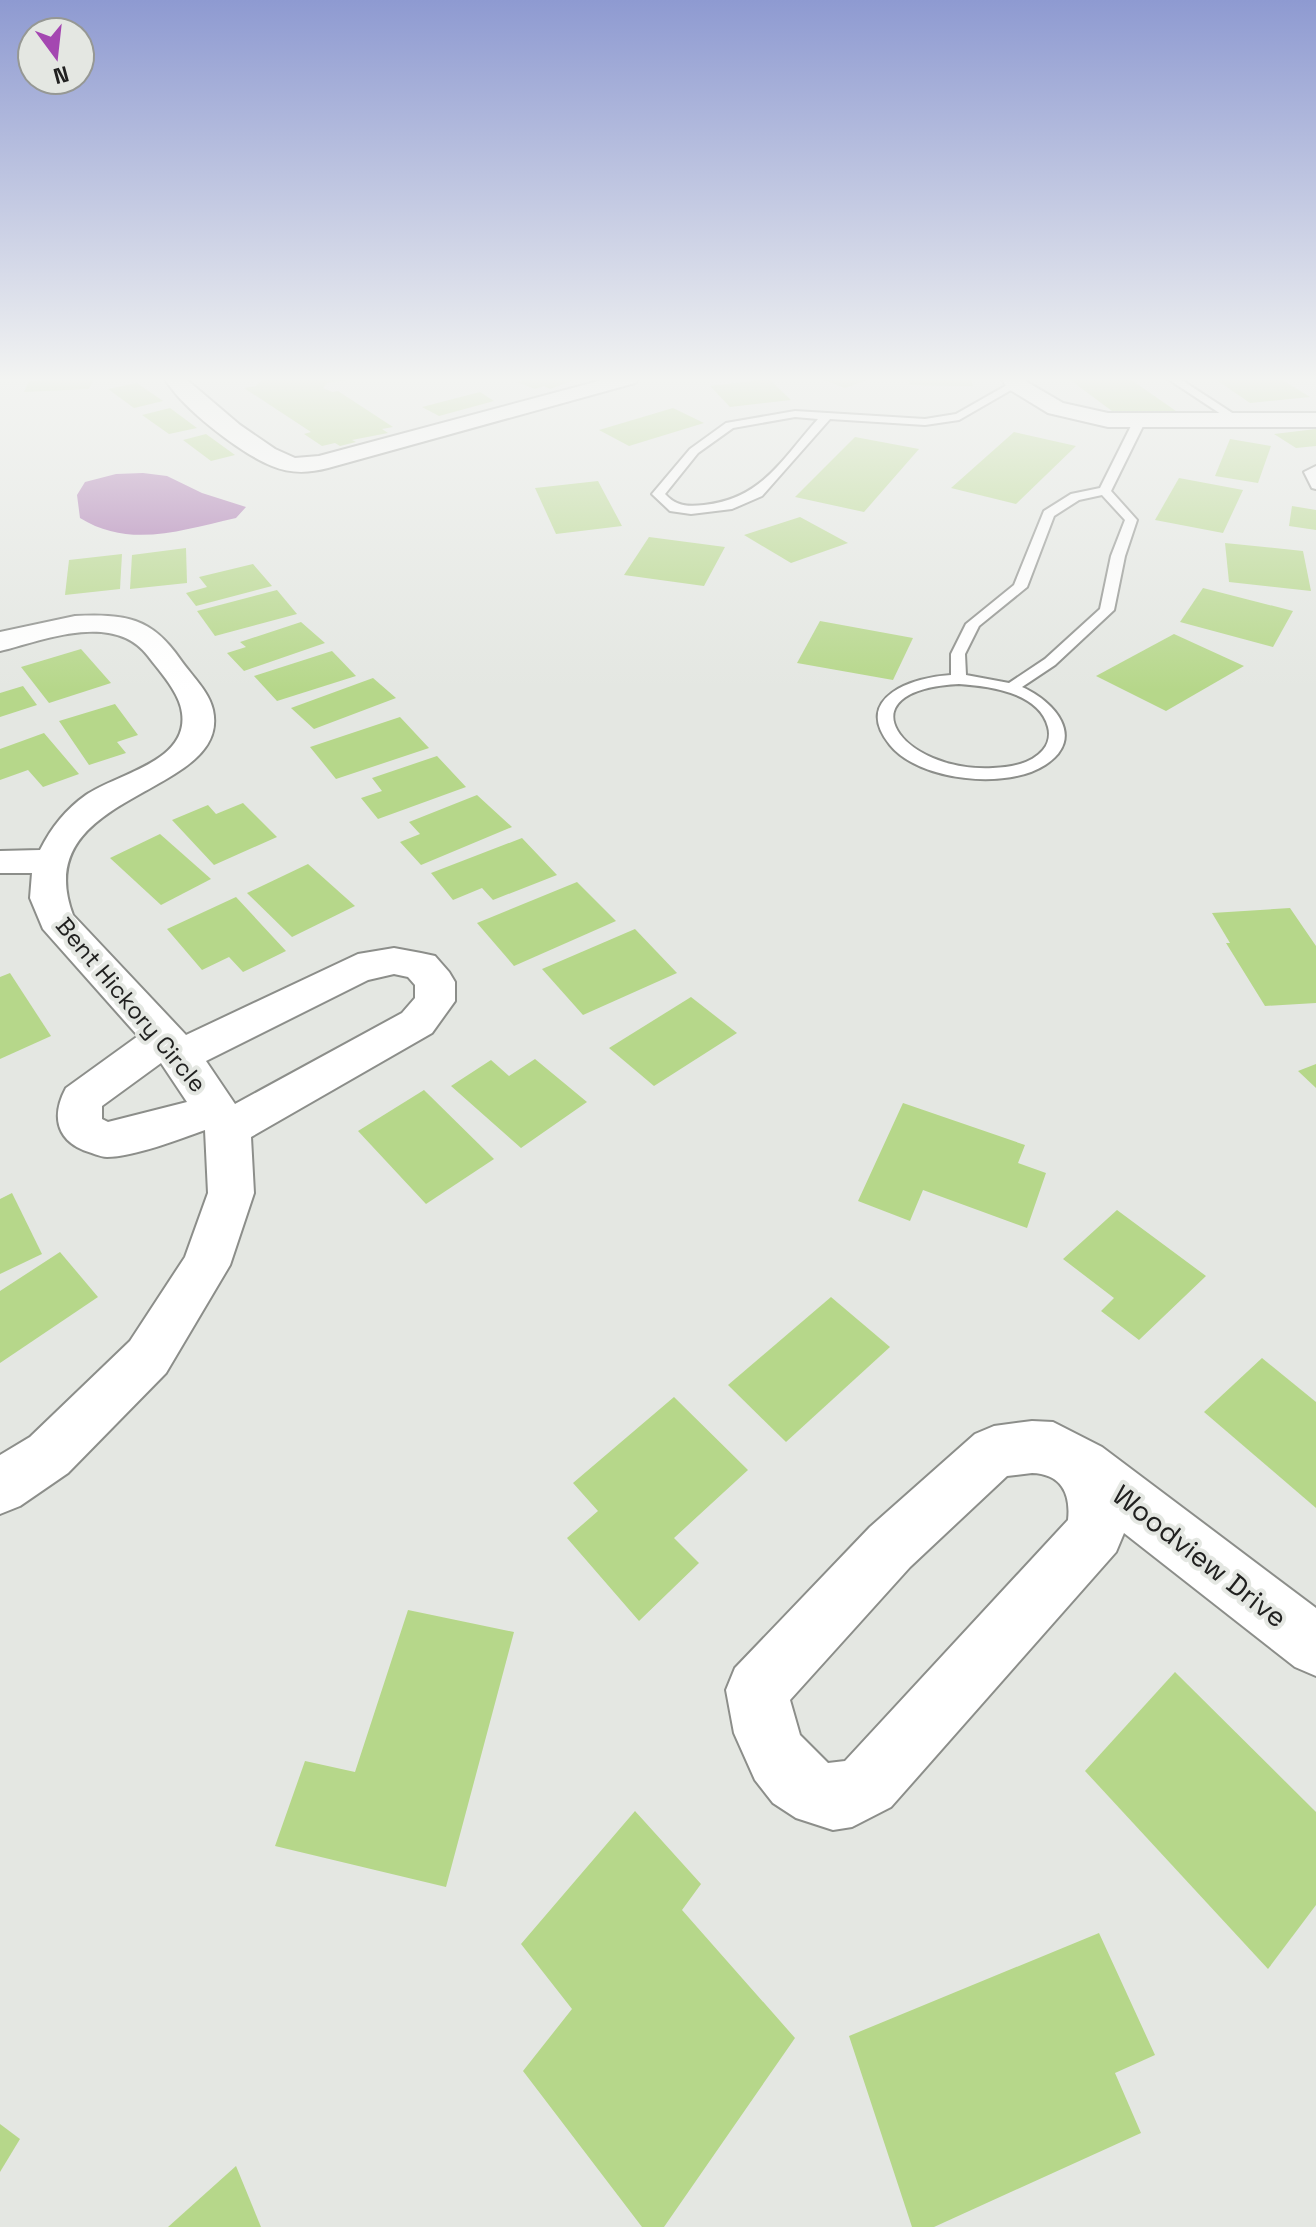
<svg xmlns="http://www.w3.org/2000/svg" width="1316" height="2227" font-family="'Space Grotesk',sans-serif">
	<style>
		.water { fill: #a772ae }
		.building { fill: #b6d78a }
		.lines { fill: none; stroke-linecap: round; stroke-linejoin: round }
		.lane-casing { stroke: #8c8e8a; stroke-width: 4 }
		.street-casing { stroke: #8c8e8a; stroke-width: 4 }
		.lane { fill: #fff; fill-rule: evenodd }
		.street { fill: #fff; fill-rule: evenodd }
		.labels { text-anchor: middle; stroke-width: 8; stroke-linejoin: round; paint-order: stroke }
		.street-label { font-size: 24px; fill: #212120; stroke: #e4e7e2 }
		.near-street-label { font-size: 28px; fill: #212120; stroke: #e4e7e2 }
	</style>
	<rect width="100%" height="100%" fill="#e4e7e2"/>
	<path class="water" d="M143 473 167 476 202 493 246 507 236 518C182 530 130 549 80 518L77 495 85 482 116 474Z"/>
	<g class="building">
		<polygon points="94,379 89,389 24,392 29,381"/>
		<polygon points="263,379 355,379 327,383 323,388 332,392 338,391 393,427 382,429 388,433 352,440 356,442 340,446 335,443 322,446 304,434 311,432 244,388 256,386"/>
		<polygon points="528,379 586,379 586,380 574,380 550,389 544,386 535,389 517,382"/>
		<polygon points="769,379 791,400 730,407 710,386"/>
		<polygon points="821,379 870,379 845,388"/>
		<polygon points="908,379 971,379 973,386 910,385"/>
		<polygon points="1069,379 1130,379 1176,411 1120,417"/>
		<polygon points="1215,379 1281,379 1310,397 1250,403"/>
		<polygon points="137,383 163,401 134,408 108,389"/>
		<polygon points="480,392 494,401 439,416 422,407"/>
		<polygon points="170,408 197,428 169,434 142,415"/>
		<polygon points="673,408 704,423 629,446 599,430"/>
		<polygon points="1316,429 1316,446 1296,448 1274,434"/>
		<polygon points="1014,432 1076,446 1016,504 951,488"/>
		<polygon points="206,434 235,455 211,461 183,440"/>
		<polygon points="855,437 919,449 864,512 795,497"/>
		<polygon points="1230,439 1271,446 1258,483 1215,476"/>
		<polygon points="1179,478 1243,490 1223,533 1155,520"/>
		<polygon points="598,481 622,526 556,534 535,488"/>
		<polygon points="1292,506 1316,510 1316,530 1289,526"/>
		<polygon points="800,517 848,543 791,563 744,535"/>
		<polygon points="649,537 725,547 704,586 624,575"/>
		<polygon points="1225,543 1303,551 1311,591 1229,582"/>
		<polygon points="186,548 187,583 130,589 132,555"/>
		<polygon points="122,554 120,589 65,595 69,560"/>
		<polygon points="253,564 272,586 196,606 186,593 207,587 199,577"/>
		<polygon points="1203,588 1293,611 1273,647 1180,622"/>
		<polygon points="277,590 297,614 215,636 197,611"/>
		<polygon points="820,621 913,638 893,680 797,663"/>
		<polygon points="301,622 325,643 244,671 227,653 246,647 240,642"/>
		<polygon points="1174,634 1244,666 1166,711 1096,676"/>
		<polygon points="81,649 111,683 49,703 21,667"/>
		<polygon points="332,651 356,676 277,701 254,676"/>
		<polygon points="373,678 396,698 314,729 291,708"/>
		<polygon points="23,686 37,705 0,717 0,693"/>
		<polygon points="115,704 138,735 117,742 126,753 89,765 59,721"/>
		<polygon points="400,717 429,748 336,779 310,747"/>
		<polygon points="44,733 79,774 43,787 28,770 0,780 0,749"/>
		<polygon points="437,756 466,787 378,819 361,798 382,791 372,778"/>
		<polygon points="477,795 512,827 421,865 400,842 420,834 409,822"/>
		<polygon points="243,803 277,837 214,865 172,820 208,805 216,814"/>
		<polygon points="160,834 211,879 161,905 110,858"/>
		<polygon points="522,838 557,875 493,900 482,888 453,900 431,873"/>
		<polygon points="308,864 355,906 292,937 247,893"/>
		<polygon points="577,882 616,921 514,966 477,923"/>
		<polygon points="236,897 286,951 243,972 229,957 202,970 167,929"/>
		<polygon points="1290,908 1316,946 1316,1003 1265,1006 1226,943 1230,943 1212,913"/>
		<polygon points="635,929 677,973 583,1015 542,969"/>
		<polygon points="10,973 51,1036 0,1059 0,977"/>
		<polygon points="691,997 737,1033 654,1086 609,1048"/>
		<polygon points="535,1059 587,1102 521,1148 451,1086 491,1060 509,1076"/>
		<polygon points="1316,1064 1316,1088 1298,1071"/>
		<polygon points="424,1090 494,1159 426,1204 358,1131"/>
		<polygon points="903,1103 1025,1145 1018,1163 1046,1173 1027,1228 923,1190 910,1221 858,1201"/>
		<polygon points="12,1193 42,1254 0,1274 0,1199"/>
		<polygon points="1117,1210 1206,1276 1139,1340 1101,1311 1114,1298 1063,1259"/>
		<polygon points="60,1252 98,1297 0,1363 0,1291"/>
		<polygon points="831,1297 890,1347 786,1442 728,1385"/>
		<polygon points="1262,1358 1316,1402 1316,1508 1204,1412"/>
		<polygon points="674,1397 748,1470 674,1538 699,1563 639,1621 567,1538 598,1511 573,1483"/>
		<polygon points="408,1610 514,1632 446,1887 275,1846 305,1761 355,1772"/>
		<polygon points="1175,1672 1316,1812 1316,1905 1268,1969 1085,1771"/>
		<polygon points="635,1811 701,1884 682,1910 795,2038 664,2227 642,2227 523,2071 572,2009 521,1944"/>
		<polygon points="1099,1933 1155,2055 1115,2073 1141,2133 934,2227 912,2227 849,2036"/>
		<polygon points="0,2124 20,2139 0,2172"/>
		<polygon points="236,2166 261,2227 168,2227"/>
	</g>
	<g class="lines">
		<g class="lane-casing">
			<g id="lane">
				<polygon points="1168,379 1180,379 1243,420 1233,422"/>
				<path d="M1014 381 1019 384 1018 386 959 420 925 425 830 419 762 496 732 509 691 514 670 511 652 494 690 449 726 423 795 411 925 419 956 414ZM795 417 818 419C782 459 762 499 704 505 687 507 676 506 665 494L698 453 733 428Z"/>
				<path d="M1139 419 1145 422 1111 491 1137 520 1125 556 1114 610 1055 665 1022 687C1054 701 1087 738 1045 765 1007 790 919 781 890 745 851 697 914 677 951 675V654L966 624 1014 585 1044 511 1071 494 1100 488 1133 422ZM1102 495 1125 520 1111 556 1100 609 1045 659 1009 683 966 675 965 654 979 626 1027 587 1054 516 1079 500ZM959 684C988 686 1039 692 1048 727 1050 734 1049 743 1043 750 1031 764 1011 767 993 768 902 773 840 690 959 684Z"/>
				<polygon points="1316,466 1316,489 1312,488 1304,472"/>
			</g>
		</g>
		<g class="street-casing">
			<g id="street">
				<path d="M165 379H186L240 425 275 449 295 458 319 456 606 379H638L635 383 328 468C309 473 291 474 272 466 240 453 182 408 165 379Z"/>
				<polygon points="1002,379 1022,379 1063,403 1108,413 1316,413 1316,427 1108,427 1048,413 1007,388"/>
				<path d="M75 616C125 614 151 617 180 659 191 675 209 691 213 710 232 797 26 790 73 915L186 1035 358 954 394 948 421 953 435 956 449 972 455 982V1001L432 1033 251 1137 254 1193 230 1265 166 1373 68 1473 20 1506 0 1514V1455L30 1437 130 1341 185 1257 208 1193 205 1130C180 1139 133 1157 107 1157 100 1157 90 1152 83 1150 55 1138 52 1114 66 1088L138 1036 43 929 30 898 32 873H0V851L40 850C51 828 66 809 86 795 116 774 189 762 182 713 180 693 160 672 148 656 114 611 44 640 0 651V632ZM394 974 408 977 415 985V998L402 1013 235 1104 206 1061 368 980ZM161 1063 187 1102 108 1122 102 1119V1106Z"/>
				<path d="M1032 1421 1053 1422 1102 1447 1316 1608V1676L1295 1667 1124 1533 1116 1552 891 1807 852 1827 833 1830 796 1818 773 1803 755 1780 734 1733 726 1690 735 1668 870 1527 975 1434 994 1426ZM1032 1473C1061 1474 1071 1493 1068 1520L845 1761 828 1763 800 1735 790 1700 910 1567 1007 1476Z"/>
			</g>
		</g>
		<use href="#lane" class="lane"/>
		<use href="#street" class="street"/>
	</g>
	<linearGradient id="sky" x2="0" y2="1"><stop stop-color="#8e9ad1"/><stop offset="0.55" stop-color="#f3f4f2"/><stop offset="1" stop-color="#f3f4f2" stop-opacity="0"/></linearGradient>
	<rect width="1316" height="690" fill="url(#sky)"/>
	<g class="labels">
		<g class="street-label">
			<text transform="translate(131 1005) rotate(50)" y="8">Bent Hickory Circle</text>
		</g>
		<g class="near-street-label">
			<text transform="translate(1200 1556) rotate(38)" y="10">Woodview Drive</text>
		</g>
	</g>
	<g transform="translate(56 56) rotate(165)"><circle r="38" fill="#e4e7e2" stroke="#969894" stroke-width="2"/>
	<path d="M0-6L14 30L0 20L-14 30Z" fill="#a447b1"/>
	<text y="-12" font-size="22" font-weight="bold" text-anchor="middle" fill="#212120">N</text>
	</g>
</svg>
